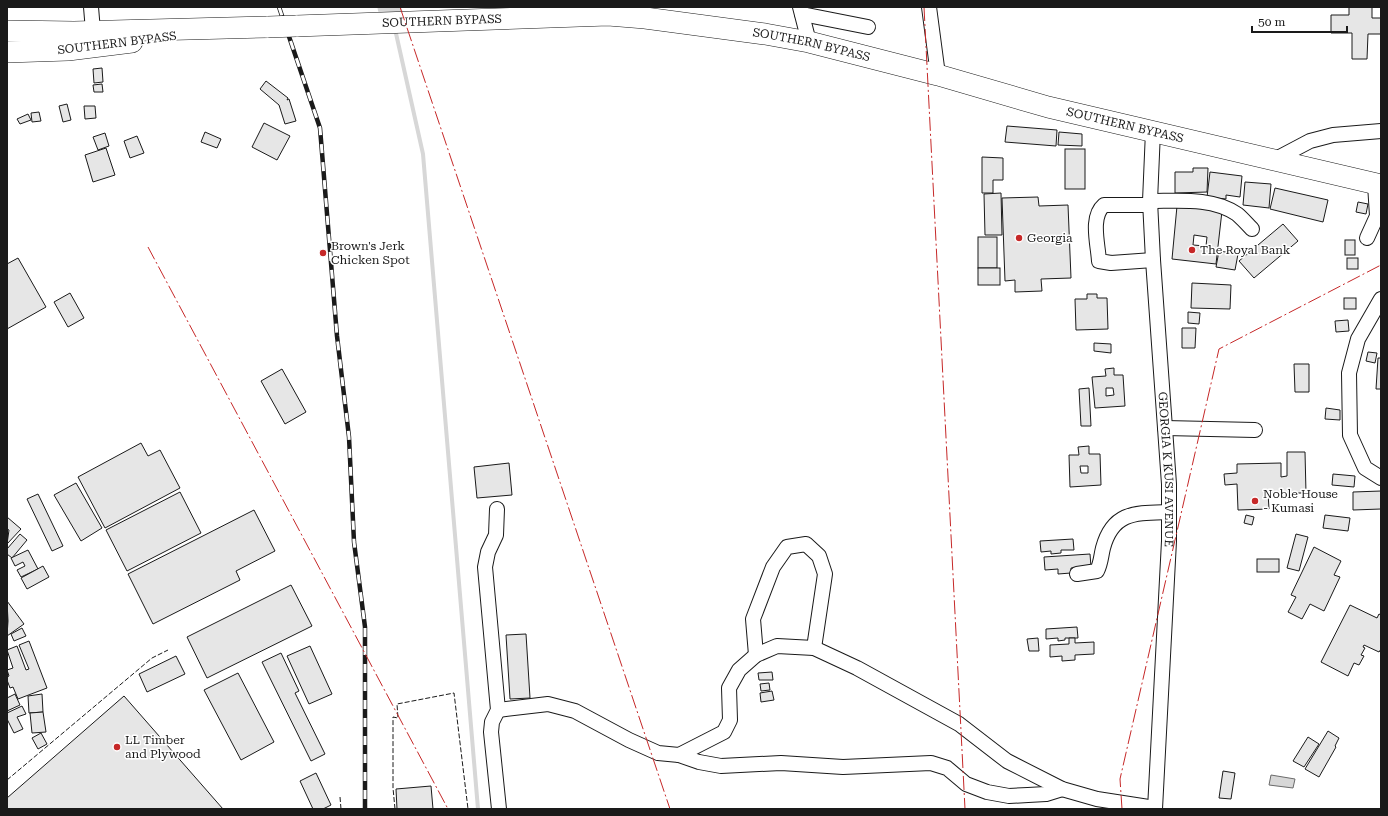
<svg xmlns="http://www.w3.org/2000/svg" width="1388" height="816" font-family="'Roboto Serif',serif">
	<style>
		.water { fill: #d7d7d7; stroke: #6a6a6a }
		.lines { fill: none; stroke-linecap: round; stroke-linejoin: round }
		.stream { stroke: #d7d7d7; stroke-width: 4 }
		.river { stroke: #d7d7d7; stroke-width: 23 }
		.building { fill: #e6e6e6; stroke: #1a1a1a; fill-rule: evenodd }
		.minor-casing { stroke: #1a1a1a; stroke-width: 16 }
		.highway-casing { stroke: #1a1a1a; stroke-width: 22 }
		.minor { stroke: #fff; stroke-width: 14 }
		.highway { stroke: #fff; stroke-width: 21 }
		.rail-casing { stroke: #1a1a1a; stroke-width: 4.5 }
		.rail { stroke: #fff; stroke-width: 3; stroke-dasharray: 9; stroke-linecap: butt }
		.highway-bridge-casing { stroke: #1a1a1a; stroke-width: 22; stroke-linecap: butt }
		.highway-bridge { stroke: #fff; stroke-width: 21 }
		.fence { stroke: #1a1a1a; stroke-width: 1; stroke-dasharray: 5 2; stroke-linecap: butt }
		.power { stroke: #c62828; stroke-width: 1; stroke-dasharray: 14 3 2 3; stroke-linecap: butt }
		.poi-dot { fill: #c62828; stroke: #fff; stroke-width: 1.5 }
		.labels { text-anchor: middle; stroke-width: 3; stroke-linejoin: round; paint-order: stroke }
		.street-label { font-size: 12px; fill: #1a1a1a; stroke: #fff }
		.poi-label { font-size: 12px; fill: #1a1a1a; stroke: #fff; text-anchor: start }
	</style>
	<rect width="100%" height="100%" fill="#fff"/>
	<polygon class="water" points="1271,775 1295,779 1293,788 1269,785"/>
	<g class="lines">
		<polyline class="stream" points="395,29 423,154 478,809"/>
		<polyline class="river" points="389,7 394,22"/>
	</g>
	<g class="building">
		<polygon points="1349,7 1372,7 1372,18 1381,18 1381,34 1368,34 1367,59 1352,59 1352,33 1331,33 1331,15 1349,15"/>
		<polygon points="102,68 103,82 94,83 93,69"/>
		<polygon points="266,81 288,98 287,100 289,99 296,121 285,124 279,105 260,89"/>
		<polygon points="102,84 103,92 94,92 93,85"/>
		<polygon points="67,104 71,120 63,122 59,106"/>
		<polygon points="84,106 95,106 96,118 85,119"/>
		<polygon points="39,112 41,121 32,122 31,113"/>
		<polygon points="28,114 31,120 20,124 17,119"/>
		<polygon points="264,123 290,136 277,160 252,147"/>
		<polygon points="1007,126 1057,130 1056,146 1005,142"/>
		<polygon points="205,132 221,139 217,148 201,142"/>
		<polygon points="1059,132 1082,134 1082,146 1058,145"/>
		<polygon points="105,133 109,146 98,150 93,137"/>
		<polygon points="137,136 144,153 130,158 124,141"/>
		<polygon points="106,148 115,175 93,182 85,155"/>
		<rect x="1065" y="149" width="20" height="40"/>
		<polygon points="982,157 1003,158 1003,180 993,180 993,193 982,193"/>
		<polygon points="1193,168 1208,168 1207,192 1175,193 1175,172 1193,172"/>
		<polygon points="1210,172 1242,176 1240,197 1226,195 1226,199 1207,197"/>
		<polygon points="1245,182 1271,184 1269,208 1243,205"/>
		<polygon points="1275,188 1328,200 1323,222 1270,209"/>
		<polygon points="1001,193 1002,235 985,235 984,194"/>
		<polygon points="1038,197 1039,206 1068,205 1071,278 1041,279 1042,291 1015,292 1015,280 1005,281 1002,198"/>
		<polygon points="1358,202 1368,204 1366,214 1356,212"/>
		<path d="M1177 206 1222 211 1216 264 1172 259ZM1194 235 1207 237 1206 246 1193 245Z"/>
		<polygon points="1283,224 1298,241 1254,278 1239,261"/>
		<rect x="978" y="237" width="19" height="31"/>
		<rect x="1345" y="240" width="10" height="15"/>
		<polygon points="1219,251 1238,254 1235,270 1216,267"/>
		<polygon points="18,258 46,307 7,329 7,264"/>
		<rect x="1347" y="258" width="11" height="11"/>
		<rect x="978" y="268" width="22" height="17"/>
		<polygon points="1192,283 1231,285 1230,309 1191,308"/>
		<polygon points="70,293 84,318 68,327 54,302"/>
		<polygon points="1087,294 1097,294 1097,298 1107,298 1108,329 1076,330 1075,299 1087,299"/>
		<rect x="1344" y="298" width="12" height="11"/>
		<polygon points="1188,312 1200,313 1199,324 1188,323"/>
		<polygon points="1348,320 1349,331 1336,332 1335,321"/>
		<polygon points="1182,328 1196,328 1195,348 1182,348"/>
		<polygon points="1094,343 1111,344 1111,353 1094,351"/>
		<polygon points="1368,352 1377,353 1375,363 1366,361"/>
		<polygon points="1378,358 1381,358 1381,389 1376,389"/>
		<polygon points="1294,364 1309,364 1309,392 1295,392"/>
		<path d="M1114 368V375H1123L1125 406 1095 408 1092 377 1106 376 1105 369ZM1106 388H1113L1114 395 1106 396Z"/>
		<polygon points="282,369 306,412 285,424 261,381"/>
		<polygon points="1089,388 1091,426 1081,426 1079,389"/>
		<polygon points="1326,408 1340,410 1340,420 1325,419"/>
		<polygon points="141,443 148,456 160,450 180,488 105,528 78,477"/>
		<path d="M1089 446V454H1100L1101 485 1070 487 1069 455H1079L1078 447ZM1080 466H1088V473H1081Z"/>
		<polygon points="1287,452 1305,452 1306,493 1268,493 1269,509 1238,510 1237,484 1225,485 1224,474 1237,473 1237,464 1281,463 1281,477 1287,476"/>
		<polygon points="509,463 512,495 477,498 474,467"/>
		<polygon points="1333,474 1355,476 1354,487 1332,485"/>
		<polygon points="76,483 102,528 81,541 54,495"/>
		<polygon points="1381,491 1381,509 1353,510 1353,492"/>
		<polygon points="180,492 201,533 127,571 106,530"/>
		<polygon points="38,494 63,546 52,551 27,499"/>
		<polygon points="254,510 275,551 236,571 240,580 153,624 128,574"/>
		<polygon points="1246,515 1254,517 1252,525 1244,523"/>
		<polygon points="1325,515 1350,518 1348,531 1323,528"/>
		<polygon points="7,517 21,529 7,544 9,530 7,529"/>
		<polygon points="20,534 27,540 12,558 7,554 7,549"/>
		<polygon points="1296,534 1308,537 1299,571 1287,568"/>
		<polygon points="1073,539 1074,550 1061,550 1061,553 1051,554 1051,551 1041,552 1040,541"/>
		<polygon points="1314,547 1341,561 1334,575 1340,577 1324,611 1310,604 1302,619 1288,612 1296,597 1291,595"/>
		<polygon points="28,550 38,569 21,577 17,570 25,566 23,562 15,566 11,558"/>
		<polygon points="1090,554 1091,567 1071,568 1071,573 1058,574 1058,569 1045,570 1044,557"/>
		<rect x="1257" y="559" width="22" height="13"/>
		<polygon points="43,566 49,577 27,589 21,578"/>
		<polygon points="291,585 312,626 207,678 187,637"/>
		<polygon points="7,601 24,624 7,636 8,621"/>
		<polygon points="1350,605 1377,618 1379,614 1381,615 1381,649 1379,652 1364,645 1363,647 1365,648 1361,655 1364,656 1359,665 1354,663 1348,676 1321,662"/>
		<polygon points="1077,627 1078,638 1065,638 1065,640 1058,641 1058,638 1046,639 1046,629"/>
		<polygon points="22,628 26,636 14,641 11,634"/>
		<polygon points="526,634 530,698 510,699 506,635"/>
		<polygon points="1038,638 1039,651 1029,651 1027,639"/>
		<polygon points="1069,638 1075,638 1075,643 1094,642 1094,654 1075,655 1075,660 1062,661 1062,656 1050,657 1050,645 1069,644"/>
		<polygon points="29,641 47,688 18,699 13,687 10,688 7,680 7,677 9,676 7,670 13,668 7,650 17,646 26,670 29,669 19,645"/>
		<polygon points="310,646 332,694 309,704 287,656"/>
		<polygon points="281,653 299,691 295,693 325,754 311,761 262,662"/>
		<polygon points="176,656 185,674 147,692 139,674"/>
		<polygon points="772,672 773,680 759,680 758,673"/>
		<polygon points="238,673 274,742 241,760 204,690"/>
		<polygon points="769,683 770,690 761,691 760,684"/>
		<polygon points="772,691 774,700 761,702 760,693"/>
		<polygon points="15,694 20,705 7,711 7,698"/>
		<polygon points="42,694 43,712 29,713 28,696"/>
		<polygon points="124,696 223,809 7,809 7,798"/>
		<polygon points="22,706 26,714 17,717 23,729 14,733 7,719 7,713"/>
		<polygon points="43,712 46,732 32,733 30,713"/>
		<polygon points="1328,731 1339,738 1335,746 1336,747 1319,777 1305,769"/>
		<polygon points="41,733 47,744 38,749 32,738"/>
		<polygon points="1308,737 1319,744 1304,767 1293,761"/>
		<polygon points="1223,771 1235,773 1231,799 1219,798"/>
		<polygon points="316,773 331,805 323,809 313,809 300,781"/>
		<polygon points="431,786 433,809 397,809 396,789"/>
	</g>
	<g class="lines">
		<g class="minor-casing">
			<g id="minor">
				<polyline points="91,7 93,31"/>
				<polyline points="800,7 809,42"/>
				<polyline points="929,7 938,75"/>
				<polyline points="802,14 868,27"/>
				<path id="s1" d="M1153 131 1150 201 1153 260 1169 484V541L1155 809"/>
				<polyline points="1274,160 1310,141 1333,135 1381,131"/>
				<path d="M1150 201C1178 201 1212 197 1237 214 1242 218 1247 224 1252 229"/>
				<path d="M1151 205H1104C1090 217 1098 244 1099 261L1111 263 1153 260"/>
				<polyline points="1367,238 1377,216 1375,184"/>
				<polyline points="1381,299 1358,339 1349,373 1350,435 1365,468 1381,478"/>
				<polyline points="1165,428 1255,430"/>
				<polyline points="497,509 496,535 488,552 485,567 498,710 492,722 491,732 499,809"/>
				<path d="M1077 574 1097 571C1101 563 1101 556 1103 548 1113 511 1136 513 1169 512"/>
				<polyline points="756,655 753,619 773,567 787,547 806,544 819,556 825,574 814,648"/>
				<polyline points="498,710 548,704 575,711 629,740 658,753 679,755 699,762 721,766 781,763 843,767 931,763 947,768 966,784 987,792 1009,796 1028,795 1046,794 1062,789"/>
				<polyline points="679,755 724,732 730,720 729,688 739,670 756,655 777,646 814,648 857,668 959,724 1007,761 1062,789 1097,799 1155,808"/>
			</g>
		</g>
		<g class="highway-casing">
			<g id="highway">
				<path id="s2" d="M296 26 608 15 645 18 765 34 809 42 938 75 1048 107 1381 185"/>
				<polyline points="7,31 74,32 268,27"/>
				<polyline points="7,52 68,50 132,42"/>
			</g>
		</g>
		<use href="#minor" class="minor"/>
		<use href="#highway" class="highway"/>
		<g class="rail-casing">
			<polyline id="rail" points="279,7 320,128 337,336 349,437 354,542 365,627 365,809"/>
		</g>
		<use href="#rail" class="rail"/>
		<g class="highway-bridge-casing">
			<polyline id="highway-bridge" points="268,27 296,26"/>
		</g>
		<use href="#highway-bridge" class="highway-bridge"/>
		<g class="fence">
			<polyline points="7,780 152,658 168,650"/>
			<polyline points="340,797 341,809"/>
			<polyline points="395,809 393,788 393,717 398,718 397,704 454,693 468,809"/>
		</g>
		<g class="power">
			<polyline points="400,7 670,809"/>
			<polyline points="924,7 965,809"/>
			<polyline points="148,247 448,809"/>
			<polyline points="1122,809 1120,779 1219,349 1381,265"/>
		</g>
	</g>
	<g class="poi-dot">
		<circle cx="1019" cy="238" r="4"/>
		<circle cx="1192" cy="250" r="4"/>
		<circle cx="323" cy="253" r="4"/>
		<circle cx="1255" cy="501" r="4"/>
		<circle cx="117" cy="747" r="4"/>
	</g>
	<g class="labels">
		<g class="street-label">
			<text dy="4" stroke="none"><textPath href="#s2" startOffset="146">SOUTHERN BYPASS</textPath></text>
			<text transform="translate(117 43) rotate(-7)" y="4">SOUTHERN BYPASS</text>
			<text dy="4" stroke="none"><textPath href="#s2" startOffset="518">SOUTHERN BYPASS</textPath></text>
			<text dy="4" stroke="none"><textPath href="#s2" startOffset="842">SOUTHERN BYPASS</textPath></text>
			<text dy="4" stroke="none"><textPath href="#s1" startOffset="339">GEORGIA K KUSI AVENUE</textPath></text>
		</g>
		<g class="poi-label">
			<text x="1027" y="242">Georgia</text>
			<text x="331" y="250">Brown's Jerk<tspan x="331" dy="14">Chicken Spot</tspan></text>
			<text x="1200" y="254">The Royal Bank</text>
			<text x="1263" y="498">Noble House<tspan x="1263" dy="14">- Kumasi</tspan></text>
			<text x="125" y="744">LL Timber<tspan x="125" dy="14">and Plywood</tspan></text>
		</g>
	</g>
	<rect width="1388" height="816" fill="none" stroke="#1a1a1a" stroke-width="16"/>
	<path d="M1252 26v6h95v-6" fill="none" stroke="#1a1a1a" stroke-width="2"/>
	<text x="1258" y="26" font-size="12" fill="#1a1a1a" stroke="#ffffff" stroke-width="3" paint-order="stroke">50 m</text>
</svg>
